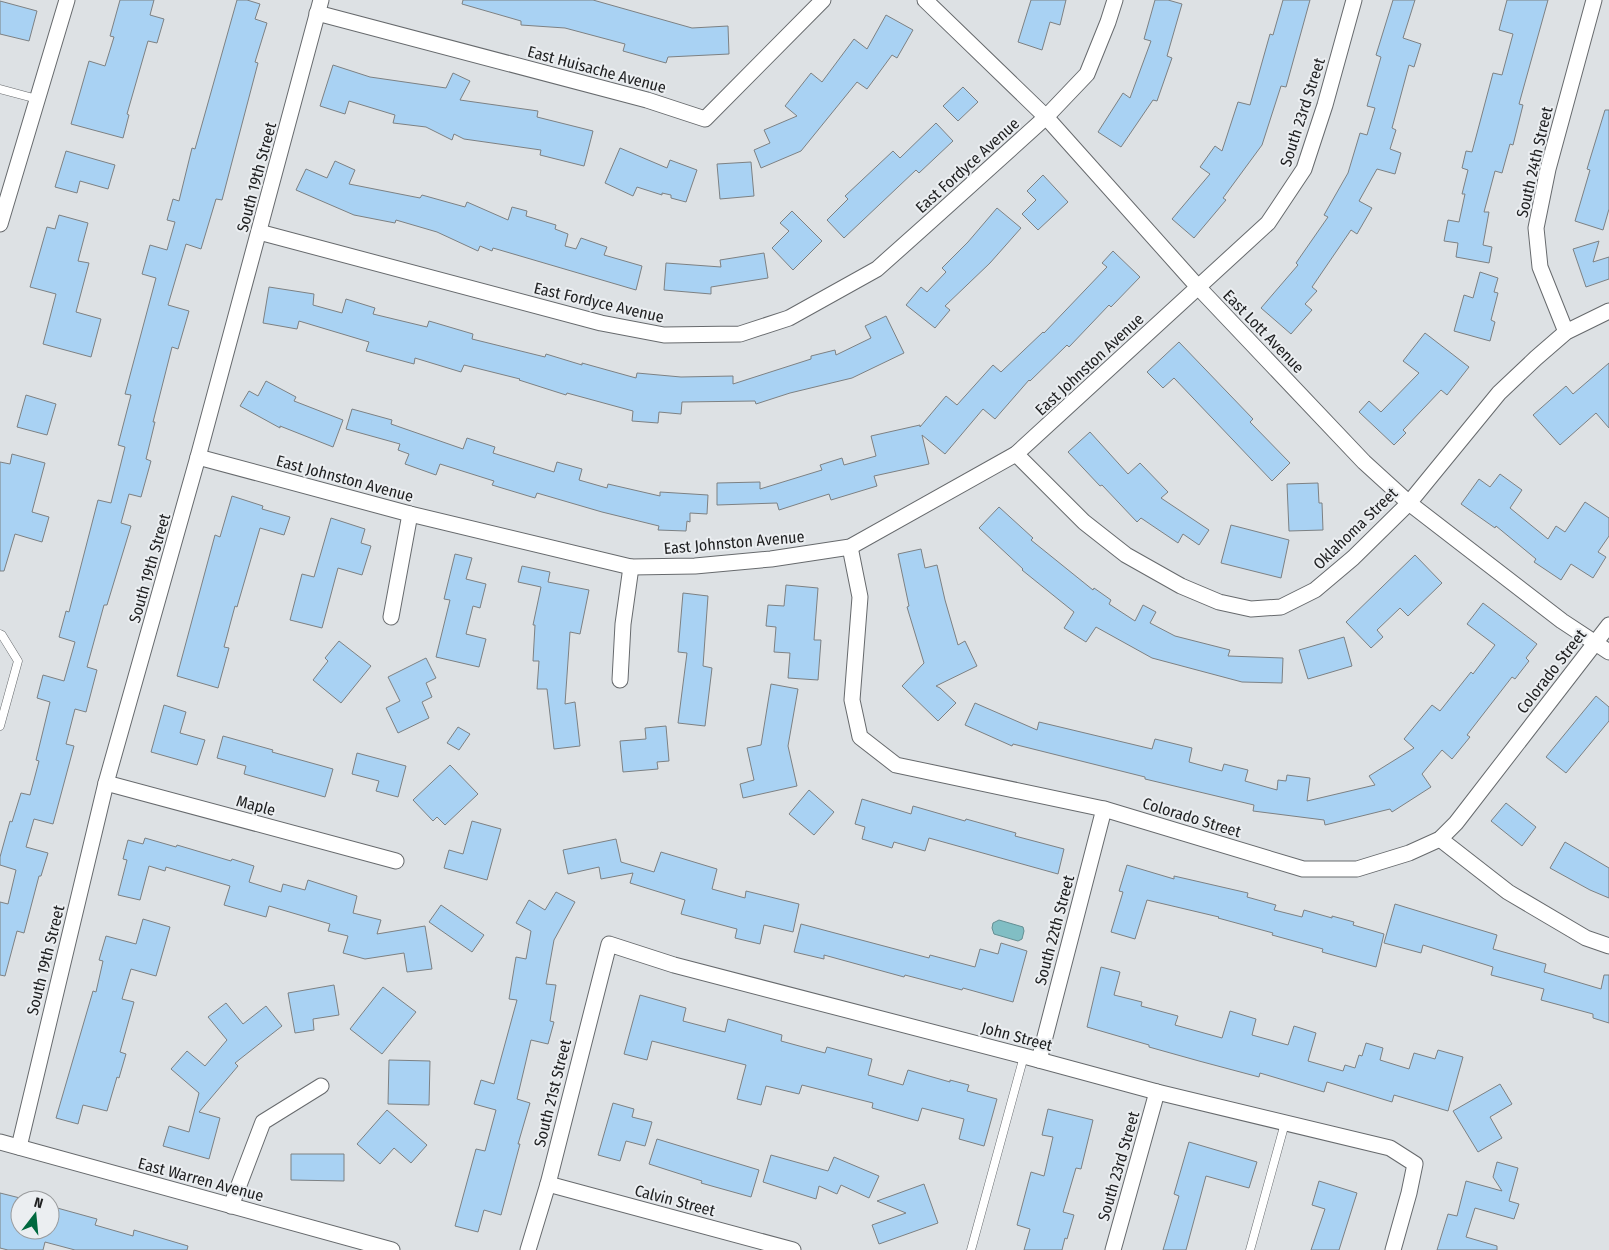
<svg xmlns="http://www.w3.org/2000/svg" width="1609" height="1250" font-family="'Fira Sans Condensed',sans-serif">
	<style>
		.water { fill: #81bec4; stroke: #648f93 }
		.building { fill: #a9d2f3; stroke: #7d8183 }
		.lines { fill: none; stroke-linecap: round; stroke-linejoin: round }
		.service-casing { stroke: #676a6d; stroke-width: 9 }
		.minor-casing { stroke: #676a6d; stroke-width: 17 }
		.service { stroke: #fff; stroke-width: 8 }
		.minor { stroke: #fff; stroke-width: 15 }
		.labels { text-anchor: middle; stroke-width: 4; stroke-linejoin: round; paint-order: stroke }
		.street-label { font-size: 16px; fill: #202122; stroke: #ebeef1 }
	</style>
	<rect width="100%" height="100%" fill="#dde1e4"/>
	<polygon class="water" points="999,920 1023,927 1024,931 1022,939 1018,941 994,934 992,928 993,923"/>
	<g class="building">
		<polygon points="120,0 154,0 150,15 164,19 157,43 148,41 127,114 129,115 123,138 71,124 89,61 105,66 114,37 110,36"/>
		<polygon points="237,0 247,0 260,4 255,19 267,23 255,62 258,63 222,200 216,199 201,249 186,244 168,305 189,311 178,349 172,347 153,422 155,422 146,459 151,461 141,497 129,494 121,523 131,526 107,605 104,605 87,667 97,670 86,712 75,709 66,744 74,746 53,824 34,819 26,847 48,853 41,876 39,876 24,933 17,931 5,976 0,975 0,902 8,904 16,870 0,865 0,857 10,821 12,822 21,793 30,795 39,761 36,760 50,702 37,698 43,675 64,681 75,642 59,637 66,611 69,612 98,500 111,503 125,447 118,445 131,395 125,394 156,278 142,274 150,245 167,250 175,222 167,220 173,199 179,201 192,148 195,149"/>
		<polygon points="463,0 593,0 692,28 728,26 729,54 668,57 666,63 623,51 625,44 565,28 521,25 521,21 462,4"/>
		<polygon points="1031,0 1066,0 1060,25 1050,22 1042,50 1018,42"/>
		<polygon points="1155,0 1168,0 1182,4 1167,56 1172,58 1157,101 1153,100 1121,147 1098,132 1123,93 1130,98 1151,41 1144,39"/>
		<polygon points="1283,0 1310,0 1286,87 1281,86 1262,145 1223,198 1226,200 1194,238 1172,219 1210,174 1200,167 1215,146 1222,151 1238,102 1250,105 1270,34 1273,35"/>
		<polygon points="1393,0 1415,0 1403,38 1421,44 1414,67 1409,65 1392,128 1396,130 1390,149 1401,153 1395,174 1377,169 1359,201 1372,208 1357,234 1351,230 1312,287 1317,291 1305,304 1312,310 1291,334 1261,308 1298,265 1296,263 1328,217 1324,215 1348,173 1360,133 1367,135 1375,108 1367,106 1381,57 1376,55"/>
		<polygon points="1507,0 1548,0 1519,104 1523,105 1513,145 1510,144 1502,173 1495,171 1484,212 1489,212 1483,245 1492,247 1489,263 1456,257 1458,243 1444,241 1448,220 1459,222 1465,194 1462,194 1468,170 1462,168 1466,151 1472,152 1493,73 1502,75 1513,34 1499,30"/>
		<polygon points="0,1 37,11 29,41 0,34"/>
		<polygon points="886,15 913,30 897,58 892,55 867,89 857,82 801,151 761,168 754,150 770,143 764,130 797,116 785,106 811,73 822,82 854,39 867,49"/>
		<polygon points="333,65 370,77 446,88 453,73 470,81 460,100 538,111 537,117 593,131 584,166 540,155 541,150 464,139 454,134 452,140 426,127 393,123 395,115 349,101 345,114 320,106"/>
		<polygon points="963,87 978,102 958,121 943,106"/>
		<polygon points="1605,110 1609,110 1609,209 1603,230 1575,221 1590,170 1587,169"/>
		<polygon points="936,123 953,141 919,173 916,170 844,238 827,220 848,199 845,196 893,151 900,158"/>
		<polygon points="620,148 667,168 670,160 697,170 686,202 671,198 671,195 662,193 662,195 637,187 633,196 605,183"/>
		<polygon points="66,151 115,165 108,189 80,181 77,193 55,187"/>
		<polygon points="335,161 355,170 349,184 420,198 422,195 465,207 467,202 508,220 512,207 527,211 526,216 556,225 555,229 568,234 565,246 576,249 581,238 607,247 604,255 642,266 636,290 493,248 492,251 480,246 478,251 437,232 396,220 395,223 354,215 296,190 306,169 327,178"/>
		<polygon points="751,162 754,196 720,199 717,164"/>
		<polygon points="1043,175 1068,202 1038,230 1022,214 1036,200 1027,191"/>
		<polygon points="997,208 1021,228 990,263 945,306 950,310 935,328 906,305 921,287 927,292 946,272 942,268 968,242"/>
		<polygon points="792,211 822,241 793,270 772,248 789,231 780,223"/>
		<polygon points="59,215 88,223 78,261 89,263 76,312 101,319 91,357 43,344 56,294 30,287 47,227 55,229"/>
		<polygon points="1599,241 1593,262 1609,257 1609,279 1586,287 1573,249"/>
		<polygon points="1113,251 1140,277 1111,307 1109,305 1069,347 1067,345 1030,381 1029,380 995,419 983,409 945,454 922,435 929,464 874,476 877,486 831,500 829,494 779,510 777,503 717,505 717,483 760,482 760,489 822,470 820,465 842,458 844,465 876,456 871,436 920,425 920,427 946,396 957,405 993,365 1001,372 1043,332 1044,333 1107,267 1102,263"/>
		<polygon points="764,253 768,278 711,287 711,294 664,290 666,263 721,267 720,260"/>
		<polygon points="1480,272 1498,278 1494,292 1498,293 1491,320 1495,322 1490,341 1454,331 1464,295 1473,298"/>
		<polygon points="269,287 314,294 313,305 342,313 346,299 375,308 373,314 427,327 429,321 473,334 472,339 545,357 546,354 582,365 582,363 636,378 637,373 681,377 733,376 733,384 811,359 811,356 835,350 836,355 871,338 865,326 886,316 904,353 852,378 790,393 756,404 755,401 682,402 681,414 659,412 658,423 632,421 633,411 567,393 566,395 519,380 520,379 464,365 461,372 415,358 414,364 366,351 369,342 299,321 297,329 263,323"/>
		<polygon points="1425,333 1469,367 1447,395 1441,390 1403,430 1406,433 1394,445 1359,412 1369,401 1381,412 1419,373 1403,361"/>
		<polygon points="1179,342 1253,419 1250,422 1290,463 1272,481 1174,378 1163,388 1147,372"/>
		<polygon points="1609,363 1609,428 1596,413 1560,445 1533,415 1566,386 1573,394"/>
		<polygon points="266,381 296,397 294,401 343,420 333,447 280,426 280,428 240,406 249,391 258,396"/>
		<polygon points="26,395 56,404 47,435 17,427"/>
		<polygon points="352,409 392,420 391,424 463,449 467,438 495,447 493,453 554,472 557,462 582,469 579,480 607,488 608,484 660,496 660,492 708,495 707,514 690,513 690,522 687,521 686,531 658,530 659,526 602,512 537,493 535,498 492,485 494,481 440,464 436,475 405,464 409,454 398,450 400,444 346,429"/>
		<polygon points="1090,432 1128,474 1140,463 1168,492 1161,498 1209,530 1199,545 1183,534 1178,543 1141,518 1137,522 1102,485 1100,486 1068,452"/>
		<polygon points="12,454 45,463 32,512 49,517 42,542 15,534 4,571 0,571 0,462 10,464"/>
		<polygon points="1500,474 1522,490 1510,508 1548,539 1556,526 1565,532 1585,502 1609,518 1609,536 1598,552 1606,557 1593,578 1571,564 1561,580 1534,562 1536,559 1496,526 1495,528 1461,504 1479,479 1490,487"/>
		<polygon points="1318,483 1319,503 1322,503 1323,530 1289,531 1287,484"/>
		<polygon points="232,496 263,506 262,509 290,517 284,535 260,528 237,607 235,606 224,647 229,648 218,688 177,676 215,535 220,537"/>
		<polygon points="999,507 1033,538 1031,540 1093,590 1094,588 1111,600 1109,604 1135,621 1143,605 1156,612 1150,623 1175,636 1230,650 1228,656 1283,658 1282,683 1242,682 1152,658 1096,627 1086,642 1064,628 1074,612 1022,570 1023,569 979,528"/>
		<polygon points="331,518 365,529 361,543 371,546 362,575 338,568 322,628 290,620 302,574 314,577"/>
		<polygon points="1231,525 1289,540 1281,578 1221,563"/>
		<polygon points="921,549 925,568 937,565 945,600 958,645 965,641 977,666 936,686 940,688 956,703 938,721 902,686 924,663 907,607 909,606 898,554"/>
		<polygon points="455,554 472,558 466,579 486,584 480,608 473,606 466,634 486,639 479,667 436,657 450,600 444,599"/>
		<polygon points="1415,555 1442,583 1408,616 1400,608 1377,630 1383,637 1371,648 1346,622"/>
		<polygon points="522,566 550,572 548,582 589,590 580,634 570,632 565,704 575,702 580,746 554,749 547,689 537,689 539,661 533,661 535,625 533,625 541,587 518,582"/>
		<polygon points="786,585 818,588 814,640 821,640 818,680 788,678 790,653 774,652 776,627 766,626 768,605 784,606"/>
		<polygon points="683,593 708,596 703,666 712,668 705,726 678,723 687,653 678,652"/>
		<polygon points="1483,603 1537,644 1526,658 1529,661 1515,679 1512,677 1467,735 1470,737 1452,759 1442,750 1422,774 1431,787 1392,812 1390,809 1325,825 1324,820 1253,811 1254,805 1145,779 1145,777 1013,744 1012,746 965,725 975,703 1037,730 1039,722 1152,749 1155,739 1192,748 1189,762 1222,771 1224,764 1248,770 1245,781 1277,790 1278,780 1286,781 1287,775 1310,778 1307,801 1375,785 1369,776 1414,748 1404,739 1432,705 1440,711 1471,672 1473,674 1495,645 1467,624"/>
		<polygon points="1344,637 1352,666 1308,679 1299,650"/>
		<polygon points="339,641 371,666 341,703 313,680 328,661 325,658"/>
		<polygon points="426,658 436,678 426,683 432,697 422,702 429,718 398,733 386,708 400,701 388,677"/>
		<polygon points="771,684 798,689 788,746 797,786 743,798 740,784 754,780 747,748 761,745"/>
		<polygon points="1596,696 1609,707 1609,721 1566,773 1546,757"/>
		<polygon points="164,705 186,712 180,733 205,740 197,765 151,752"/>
		<polygon points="666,726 669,761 657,762 658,769 623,772 620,741 646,739 645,728"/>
		<polygon points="458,727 470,734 459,750 447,743"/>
		<polygon points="223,736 273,750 272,752 333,769 325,797 244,774 246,766 217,758"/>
		<polygon points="357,753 406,766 398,797 376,791 379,781 352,774"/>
		<polygon points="450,765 478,794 445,825 437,817 433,821 413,800"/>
		<polygon points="809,790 834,812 814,835 789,814"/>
		<polygon points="862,799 911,814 913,806 965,821 966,819 1016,833 1015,836 1064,849 1058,874 929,838 925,851 894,842 892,848 862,839 865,827 855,824"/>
		<polygon points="1506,803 1536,827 1522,846 1491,821"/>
		<polygon points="472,821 501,829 487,880 444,868 449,850 463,854"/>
		<polygon points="145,838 176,847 177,845 231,861 232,859 254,866 249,882 281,892 283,884 305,890 308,880 357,896 353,913 381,920 377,934 425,926 432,969 407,972 404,953 365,959 343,953 348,936 328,931 330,924 269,906 266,917 224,905 230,886 166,867 165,871 149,866 140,900 118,895 127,860 123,859 128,840 143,844"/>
		<polygon points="616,839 621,862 654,872 661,852 717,869 712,889 745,898 746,891 799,904 793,932 764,925 760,944 735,938 737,929 681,914 685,900 630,883 633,873 601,879 599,867 568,874 563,850"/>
		<polygon points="1565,842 1609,868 1609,898 1590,890 1550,868"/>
		<polygon points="1127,865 1174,879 1174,876 1248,893 1247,897 1276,905 1274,910 1302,917 1304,910 1332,918 1332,916 1354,922 1353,925 1384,934 1376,967 1322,952 1323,949 1272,935 1273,933 1218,918 1219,917 1147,900 1135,939 1111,932 1123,892 1119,891"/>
		<polygon points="556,892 575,902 554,940 546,984 556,985 550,1021 554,1022 548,1044 531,1040 517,1099 530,1103 518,1144 520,1144 501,1215 484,1210 478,1232 455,1226 476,1149 485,1151 496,1110 474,1104 481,1080 494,1084 517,1000 509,999 516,957 526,959 531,931 516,923 529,900 545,910"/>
		<polygon points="1395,904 1497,935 1493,949 1546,964 1544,972 1601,989 1604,975 1609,975 1609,1023 1593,1018 1593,1014 1541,1000 1544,989 1491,975 1493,967 1423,945 1421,953 1384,943"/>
		<polygon points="441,905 484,935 472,952 429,922"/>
		<polygon points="143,919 170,927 156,976 131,969 122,999 134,1002 120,1052 126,1054 119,1078 117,1077 107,1111 83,1105 78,1124 56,1118 93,991 96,992 103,961 99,960 106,936 136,944"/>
		<polygon points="801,924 929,958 930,955 975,967 980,949 998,954 1001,943 1027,951 1013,1002 963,988 962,990 905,975 904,977 824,955 824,959 794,952"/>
		<polygon points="1101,967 1120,972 1114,995 1142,1002 1141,1006 1178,1016 1175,1025 1222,1038 1230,1011 1256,1019 1252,1035 1288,1045 1294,1026 1316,1033 1308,1061 1343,1071 1345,1065 1355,1068 1359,1055 1362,1056 1366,1043 1383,1048 1380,1060 1409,1069 1414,1053 1435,1059 1438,1050 1463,1057 1448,1111 1394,1095 1392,1102 1327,1082 1324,1092 1260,1073 1259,1077 1199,1061 1149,1047 1149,1045 1087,1027"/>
		<polygon points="334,985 339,1015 313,1019 314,1030 295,1033 288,993"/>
		<polygon points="383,987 416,1012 382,1054 350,1029"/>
		<polygon points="640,995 686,1008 683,1021 725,1032 728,1019 782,1035 781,1041 825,1053 827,1047 872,1059 868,1075 903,1085 908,1070 950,1082 950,1080 969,1085 967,1091 997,1099 984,1146 959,1139 964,1119 922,1108 918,1121 872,1108 873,1103 802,1085 799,1094 766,1086 761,1105 737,1099 746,1065 652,1041 647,1060 624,1054"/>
		<polygon points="226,1003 243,1024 266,1006 282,1026 235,1063 238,1066 199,1112 220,1118 209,1159 163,1146 169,1126 189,1132 199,1093 171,1069 187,1051 205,1066 227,1040 208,1017"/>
		<polygon points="389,1060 430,1061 429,1105 388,1104"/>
		<polygon points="1500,1084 1512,1104 1490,1117 1502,1138 1478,1152 1453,1111"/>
		<polygon points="613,1103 634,1109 632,1117 652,1122 645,1146 626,1141 620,1161 598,1155"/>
		<polygon points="1048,1109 1093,1120 1081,1169 1076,1168 1063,1212 1074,1215 1067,1239 1065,1238 1062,1250 1024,1250 1030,1229 1017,1225 1031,1172 1044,1176 1053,1137 1042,1135"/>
		<polygon points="387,1110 427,1145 411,1163 394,1148 380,1164 357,1144"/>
		<polygon points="657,1139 759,1170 751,1197 701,1183 702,1181 649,1164"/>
		<polygon points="1189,1142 1257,1162 1249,1188 1206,1176 1186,1250 1163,1250 1179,1196 1174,1194"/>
		<polygon points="291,1154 344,1154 344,1181 291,1180"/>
		<polygon points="771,1155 828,1171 834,1157 879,1176 869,1198 841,1185 837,1194 819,1186 816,1199 763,1182"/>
		<polygon points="1497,1162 1518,1168 1509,1201 1519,1204 1514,1219 1475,1208 1466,1237 1497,1246 1497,1250 1437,1250 1448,1214 1457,1216 1466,1181 1502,1191 1493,1177"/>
		<polygon points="1319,1181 1357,1193 1339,1250 1311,1250 1325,1209 1312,1205"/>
		<polygon points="924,1184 938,1223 879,1244 872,1225 906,1213 877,1201"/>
		<polygon points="0,1193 20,1198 20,1230 50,1230 50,1206 97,1219 95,1225 133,1236 134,1230 188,1246 187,1250 75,1250 45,1242 43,1250 8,1250 0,1248"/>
	</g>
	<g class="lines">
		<g class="service-casing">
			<g id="service">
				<polyline points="0,89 37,99"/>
				<polyline points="0,634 2,635 18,661 0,726"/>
				<polyline points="971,1250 1024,1056"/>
				<polyline points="1250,1250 1285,1123"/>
			</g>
		</g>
		<g class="minor-casing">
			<g id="minor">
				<polyline points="925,0 1046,117 1198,287 1364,462 1409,503 1562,621 1609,652"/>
				<polyline points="317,13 647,100 705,119 823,0"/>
				<polyline points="0,224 67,0"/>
				<polyline points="259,232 601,323 664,335 740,334 789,318 877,269 933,219 1046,117 1087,74 1108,22 1115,0"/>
				<polyline points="1566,332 1540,267 1536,228 1548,169 1594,0"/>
				<polyline points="1016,454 1084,522 1126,555 1181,586 1219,602 1251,609 1281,607 1315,590 1353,558 1409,503 1499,393 1536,358 1566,332 1609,311"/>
				<polyline points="198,457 410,514 631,567 695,566 771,559 850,547 1016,454 1268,223 1304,169 1325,105 1354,0"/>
				<polyline points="850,547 860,597 852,700 860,737 896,765 1104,809 1303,869 1357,869 1409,853 1440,839 1456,823 1609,625"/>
				<polyline points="391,617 410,514"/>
				<polyline points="620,680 623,624 631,567"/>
				<polyline points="106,783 396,861"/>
				<polyline points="1440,839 1508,892 1586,938 1609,946"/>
				<polyline points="1039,1060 1104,809"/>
				<polyline points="0,1142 392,1250"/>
				<polyline points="19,1147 106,783 198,457 321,0"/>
				<polyline points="548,1184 793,1250"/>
				<polyline points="231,1206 263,1122 321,1086"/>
				<polyline points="528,1250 548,1184 609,944 674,965 1024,1056 1157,1092 1390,1148 1415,1164 1409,1193 1393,1250"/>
				<polyline points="1113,1250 1157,1092"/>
			</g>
		</g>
		<use href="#service" class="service"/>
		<use href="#minor" class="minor"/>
	</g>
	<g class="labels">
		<g class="street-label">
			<text transform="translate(597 69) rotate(15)" y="6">East Huisache Avenue</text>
			<text transform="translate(1302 112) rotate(-72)" y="6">South 23rd Street</text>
			<text transform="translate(1534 162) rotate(-77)" y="6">South 24th Street</text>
			<text transform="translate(967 165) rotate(-42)" y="6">East Fordyce Avenue</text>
			<text transform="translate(256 177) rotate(-75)" y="6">South 19th Street</text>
			<text transform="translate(599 302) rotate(13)" y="6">East Fordyce Avenue</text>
			<text transform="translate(1264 331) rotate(46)" y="6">East Lott Avenue</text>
			<text transform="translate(1089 364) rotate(-43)" y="6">East Johnston Avenue</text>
			<text transform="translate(345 478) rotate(15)" y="6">East Johnston Avenue</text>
			<text transform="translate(1355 528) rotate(-44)" y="6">Oklahoma Street</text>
			<text transform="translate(734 542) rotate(-5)" y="6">East Johnston Avenue</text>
			<text transform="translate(149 568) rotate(-74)" y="6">South 19th Street</text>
			<text transform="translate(1551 671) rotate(-52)" y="6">Colorado Street</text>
			<text transform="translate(256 805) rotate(15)" y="6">Maple</text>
			<text transform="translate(1192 817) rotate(17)" y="6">Colorado Street</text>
			<text transform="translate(1054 930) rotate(-75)" y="6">South 22th Street</text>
			<text transform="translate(45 960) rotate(-76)" y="6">South 19th Street</text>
			<text transform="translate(1017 1036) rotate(15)" y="6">John Street</text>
			<text transform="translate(552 1093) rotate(-76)" y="6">South 21st Street</text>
			<text transform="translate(1118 1166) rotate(-74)" y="6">South 23rd Street</text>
			<text transform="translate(201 1179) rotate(15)" y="6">East Warren Avenue</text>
			<text transform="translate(675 1200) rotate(15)" y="6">Calvin Street</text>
		</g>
	</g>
	<g transform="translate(35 1215) rotate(16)"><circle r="24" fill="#ebeef1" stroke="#9a9c9e"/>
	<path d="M0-4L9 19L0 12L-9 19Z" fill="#00693f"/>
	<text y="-8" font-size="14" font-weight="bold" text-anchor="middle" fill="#202122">N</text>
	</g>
</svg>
